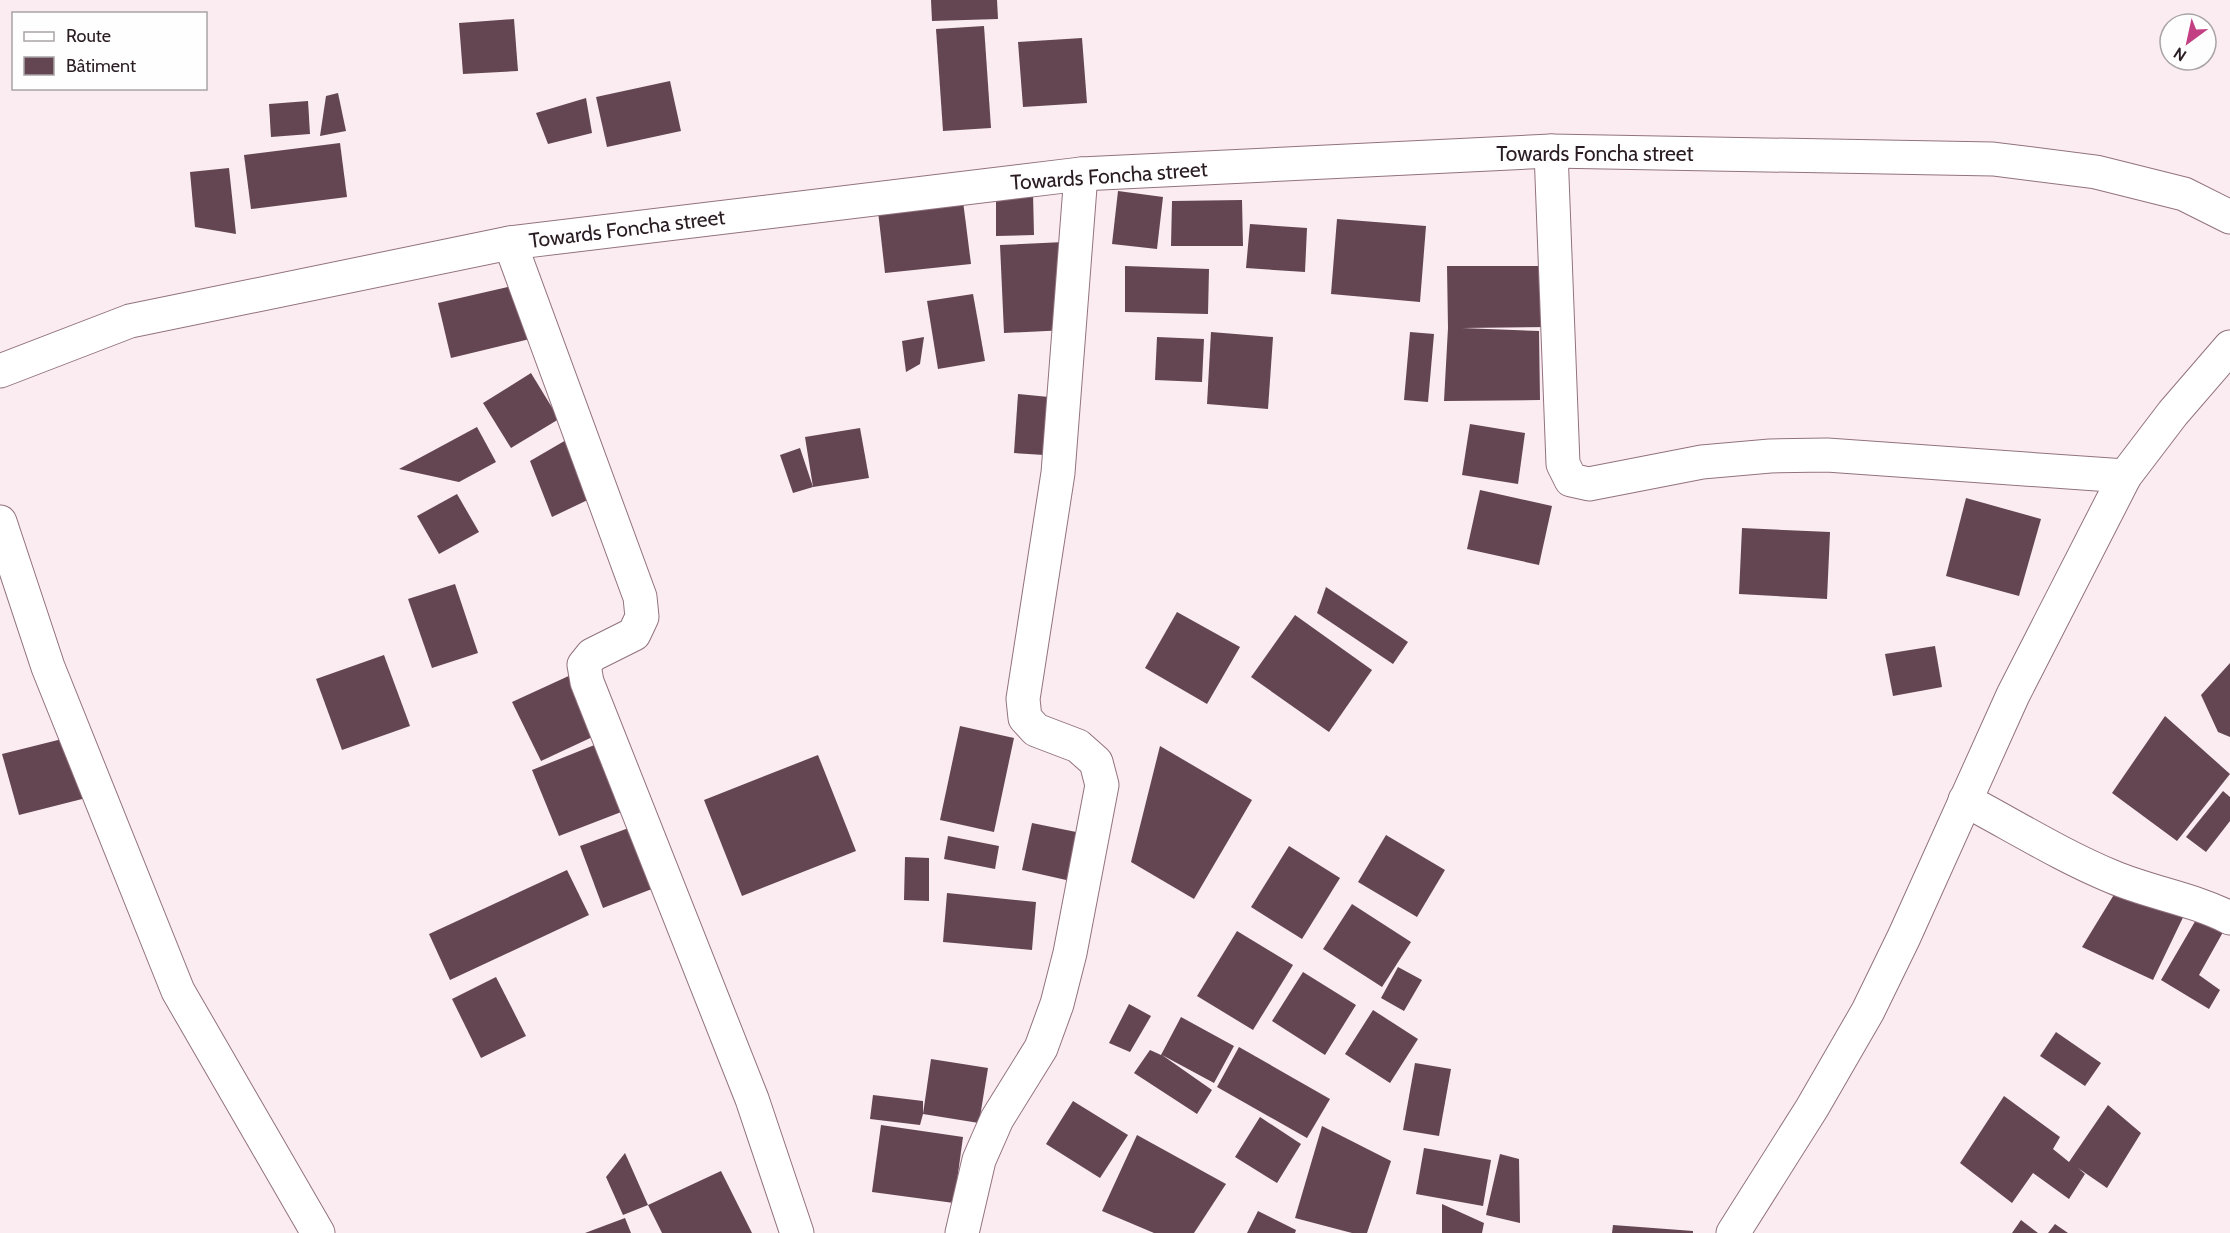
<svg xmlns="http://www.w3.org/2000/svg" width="2230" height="1233" font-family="Cabin,sans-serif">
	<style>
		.building { fill: #634652 }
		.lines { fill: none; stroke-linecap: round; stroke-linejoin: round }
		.minor-casing { stroke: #92727f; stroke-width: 35 }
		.tertiary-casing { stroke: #92727f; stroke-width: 35 }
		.minor { stroke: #fff; stroke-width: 33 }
		.tertiary { stroke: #fff; stroke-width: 33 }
		.labels { text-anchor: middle; stroke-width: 6; stroke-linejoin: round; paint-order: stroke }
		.street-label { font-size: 21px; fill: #291c22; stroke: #fefefe }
	</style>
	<rect width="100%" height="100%" fill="#fbecf1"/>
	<g class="building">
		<polygon points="931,0 997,0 998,19 932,21"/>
		<polygon points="514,19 518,71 463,74 459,23"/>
		<polygon points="984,26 991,128 943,131 936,29"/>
		<polygon points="1082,38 1087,103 1023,107 1018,42"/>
		<polygon points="670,81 681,131 607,147 596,97"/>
		<polygon points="338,93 346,131 320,136 326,96"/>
		<polygon points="586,98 592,133 548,144 536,113"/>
		<polygon points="308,101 310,134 271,137 269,104"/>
		<polygon points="340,143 347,197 251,209 244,155"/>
		<polygon points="229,168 236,234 195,227 190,172"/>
		<polygon points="1118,191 1163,197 1157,249 1112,244"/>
		<polygon points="996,193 1033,193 1034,235 996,236"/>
		<polygon points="1242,200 1243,246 1171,246 1172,201"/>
		<polygon points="963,201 971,264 885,273 878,211"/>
		<polygon points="1337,219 1426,226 1420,302 1331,294"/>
		<polygon points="1250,224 1307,228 1305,272 1246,268"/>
		<polygon points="1064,242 1067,330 1004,333 1000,245"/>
		<polygon points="1125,266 1209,269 1208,314 1125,312"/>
		<polygon points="1447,266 1552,266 1553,327 1462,328 1539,331 1540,400 1444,401 1448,328"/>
		<polygon points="521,284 534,338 451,358 438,303"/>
		<polygon points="973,294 985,361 938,369 927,301"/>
		<polygon points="1211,332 1273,337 1268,409 1207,404"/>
		<polygon points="1410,332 1434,334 1428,402 1404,400"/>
		<polygon points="924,337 920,364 906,372 902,341"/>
		<polygon points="1157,337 1204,339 1202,382 1155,380"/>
		<polygon points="531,373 559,419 511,448 483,403"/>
		<polygon points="1018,394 1049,397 1044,455 1014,453"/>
		<polygon points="1470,424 1525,433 1518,484 1462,475"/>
		<polygon points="477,427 496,462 459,482 399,469"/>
		<polygon points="860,428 869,478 813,487 805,437"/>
		<polygon points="573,436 596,496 552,517 530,461"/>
		<polygon points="800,448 813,487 793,493 780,455"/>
		<polygon points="1480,490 1552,506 1539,565 1467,549"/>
		<polygon points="457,494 479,532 439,554 417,516"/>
		<polygon points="1966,498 2041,519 2019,596 1946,576"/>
		<polygon points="1742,528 1830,532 1827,599 1739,594"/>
		<polygon points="455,584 478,653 432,668 408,599"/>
		<polygon points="1326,587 1408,642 1393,664 1317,613"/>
		<polygon points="1177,612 1240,647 1207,704 1145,668"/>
		<polygon points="1295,615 1372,670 1329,732 1251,677"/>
		<polygon points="1935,646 1942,687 1893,696 1885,654"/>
		<polygon points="384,655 410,726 342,750 316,679"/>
		<polygon points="2230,663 2230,737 2218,732 2201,695"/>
		<polygon points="573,674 601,733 541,761 512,702"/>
		<polygon points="2165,716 2230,774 2177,841 2112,793"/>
		<polygon points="960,726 1014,738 994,832 940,820"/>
		<polygon points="74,736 90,797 19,815 2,754"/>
		<polygon points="602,742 629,809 559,836 532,770"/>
		<polygon points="1160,746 1252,800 1194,899 1131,862"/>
		<polygon points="818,755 856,851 742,896 704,800"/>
		<polygon points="2223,791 2230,797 2230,821 2206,852 2186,837"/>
		<polygon points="1032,823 1086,834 1075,882 1022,870"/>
		<polygon points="634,826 657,887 603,908 580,846"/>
		<polygon points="1386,835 1445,870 1417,917 1358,882"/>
		<polygon points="948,836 999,846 995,869 944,859"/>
		<polygon points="1289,846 1340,878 1302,939 1251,907"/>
		<polygon points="905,857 929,858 929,901 904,900"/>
		<polygon points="567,870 589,915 450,980 429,934"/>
		<polygon points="2129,870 2188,907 2153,980 2082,947"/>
		<polygon points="947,893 1036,902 1032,950 943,942"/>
		<polygon points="1352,904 1411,942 1382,987 1323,949"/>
		<polygon points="2204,906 2227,925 2199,975 2220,990 2209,1009 2161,980"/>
		<polygon points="1237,931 1293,965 1253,1030 1197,996"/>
		<polygon points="1398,967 1422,980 1404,1011 1381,998"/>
		<polygon points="1303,972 1356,1005 1325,1055 1272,1021"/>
		<polygon points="496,977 526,1036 481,1058 452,999"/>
		<polygon points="1129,1004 1151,1016 1130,1052 1109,1043"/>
		<polygon points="1373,1010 1418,1039 1390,1083 1345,1054"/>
		<polygon points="1181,1017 1234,1046 1214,1083 1162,1055 1212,1090 1197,1114 1134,1073 1150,1050 1161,1055"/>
		<polygon points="2056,1032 2101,1063 2085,1086 2040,1056"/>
		<polygon points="1239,1047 1330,1099 1307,1138 1217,1087"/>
		<polygon points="931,1059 988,1068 979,1123 923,1114"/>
		<polygon points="1415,1063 1451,1069 1439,1136 1403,1130"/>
		<polygon points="873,1095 923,1101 923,1114 920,1125 870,1119"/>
		<polygon points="2004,1096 2060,1137 2053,1149 2069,1162 2108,1105 2141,1133 2107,1188 2078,1168 2085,1174 2069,1199 2033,1173 2012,1203 1960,1163"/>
		<polygon points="1073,1101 1128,1135 1100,1178 1046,1144"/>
		<polygon points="1260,1117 1301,1144 1277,1183 1235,1157"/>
		<polygon points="881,1125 963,1137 954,1203 872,1192"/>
		<polygon points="1322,1126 1391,1161 1367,1233 1352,1233 1295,1218"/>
		<polygon points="1137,1135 1226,1184 1194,1233 1154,1233 1102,1211"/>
		<polygon points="1424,1148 1491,1160 1483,1206 1416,1194"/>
		<polygon points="625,1153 648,1205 721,1171 752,1233 662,1233 648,1205 623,1215 606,1177"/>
		<polygon points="1500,1154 1519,1159 1520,1223 1486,1215"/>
		<polygon points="1442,1204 1484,1223 1482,1233 1442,1233"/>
		<polygon points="1258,1211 1296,1230 1295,1233 1247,1233"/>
		<polygon points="625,1218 631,1233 585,1233"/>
		<polygon points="2021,1220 2038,1233 2012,1233"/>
		<polygon points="2055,1224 2068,1233 2048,1233"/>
		<polygon points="1613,1225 1693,1231 1693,1233 1612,1233"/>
	</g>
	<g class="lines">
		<g class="minor-casing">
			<g id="minor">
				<polyline points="1551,151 1563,464 1571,480 1589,484 1702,462 1770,456 1827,455 2125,476"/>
				<polyline points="510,243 640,597 642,617 634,634 592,655 584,665 587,682 752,1099 797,1233"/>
				<polyline points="0,371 130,321 510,243 1081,174 1551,151 1993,159 2096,172 2184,194 2230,217"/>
				<polyline points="0,522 48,667 178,991 318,1233"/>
				<path d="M1965 800C2014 826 2062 856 2113 877 2151 893 2193 899 2230 918"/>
				<polyline points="962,1233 979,1160 997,1119 1041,1048 1057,1004 1070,953 1102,785 1096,762 1078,746 1036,730 1025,718 1023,699 1058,473 1081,174"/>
			</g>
		</g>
		<g class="tertiary-casing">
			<polyline id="tertiary" points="1733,1233 1812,1108 1868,1011 1904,937 2013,695 2125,476 2173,413 2230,347"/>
		</g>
		<use href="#minor" class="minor"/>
		<use href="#tertiary" class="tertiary"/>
	</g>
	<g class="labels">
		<g class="street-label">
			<text x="1595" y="161">Towards Foncha street</text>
			<text transform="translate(1109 176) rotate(-4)" y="7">Towards Foncha street</text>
			<text transform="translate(627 229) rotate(-7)" y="7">Towards Foncha street</text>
		</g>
	</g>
	<rect x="12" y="12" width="195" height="78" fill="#fefefe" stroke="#a9a4a6" stroke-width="1.5"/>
	<rect x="24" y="32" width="30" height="9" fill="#ffffff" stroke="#a9a4a6" stroke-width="1.5"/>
	<text x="66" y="42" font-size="18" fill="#291c22">Route</text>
	<rect x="24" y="57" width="30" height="18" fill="#634652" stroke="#a9a4a6" stroke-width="1.5"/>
	<text x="66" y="72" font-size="18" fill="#291c22">Bâtiment</text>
	<g transform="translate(2188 42) rotate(213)"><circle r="28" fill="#fefefe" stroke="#a9a4a6" stroke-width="1.5"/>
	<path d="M0-4.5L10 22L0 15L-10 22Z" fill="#c33f83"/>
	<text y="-9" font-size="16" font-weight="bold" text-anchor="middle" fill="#291c22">N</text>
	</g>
</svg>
